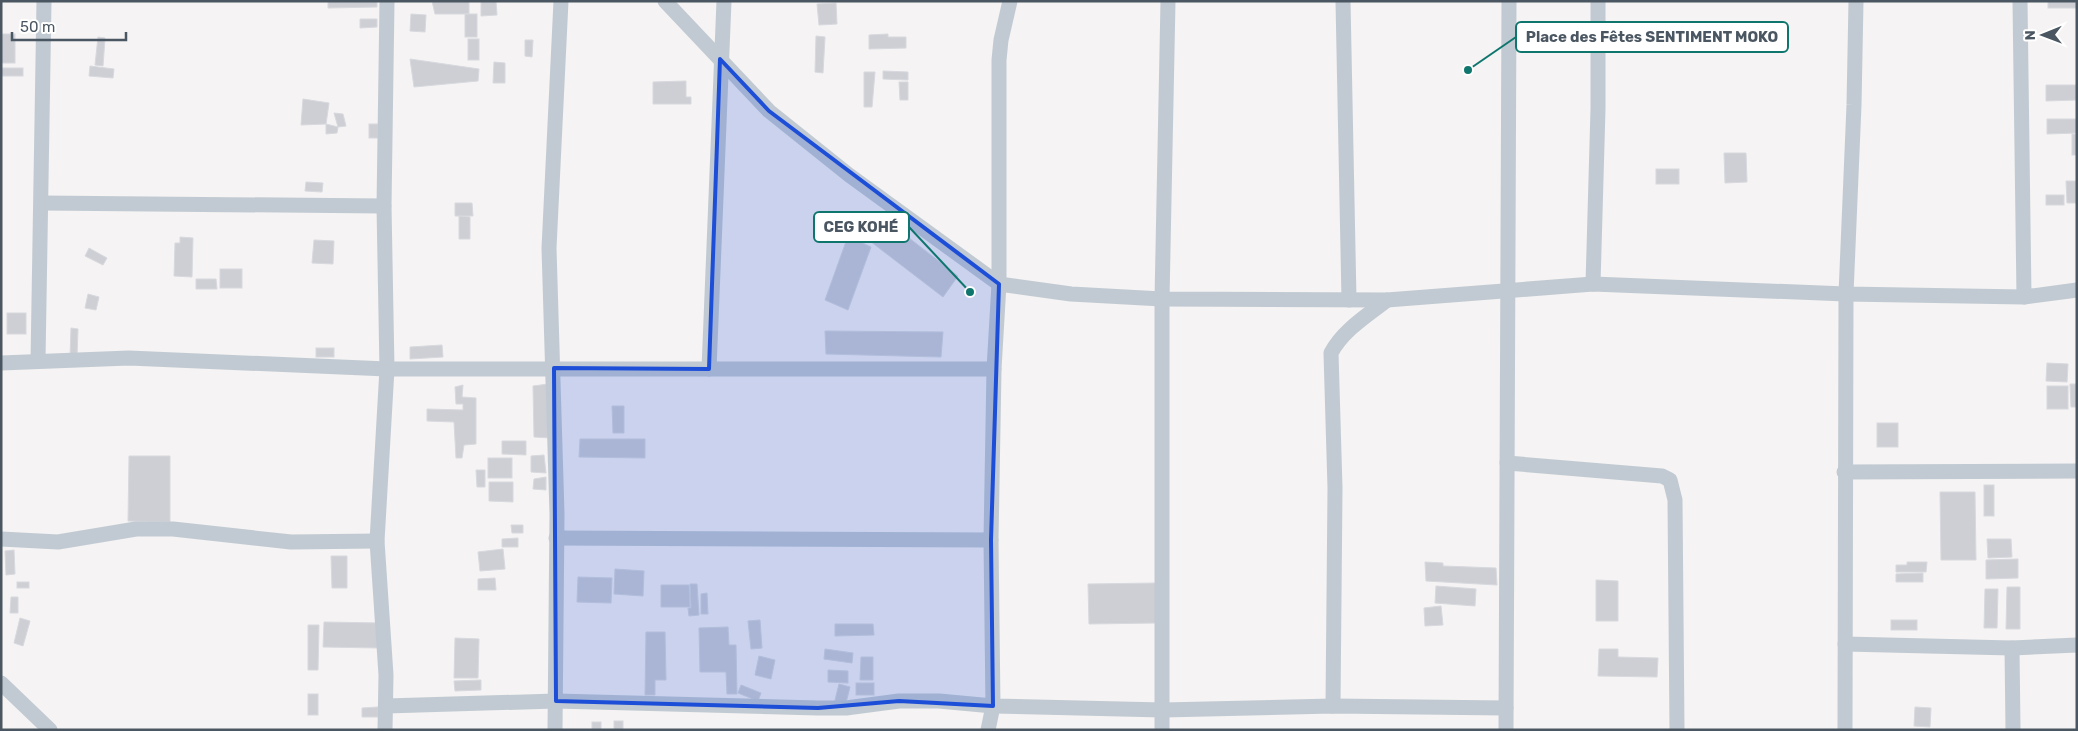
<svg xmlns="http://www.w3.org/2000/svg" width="2078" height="731" font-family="Rubik,sans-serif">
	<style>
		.building { fill: #cdcfd5; stroke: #d7d9de }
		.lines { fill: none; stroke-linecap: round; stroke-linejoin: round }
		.minor { stroke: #c1cad2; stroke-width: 15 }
		.marked { fill: #1d4ed8; fill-opacity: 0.2; stroke: #1d4ed8; stroke-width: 4; stroke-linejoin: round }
		.leader { fill: none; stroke: #0f766e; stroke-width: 2 }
		.callout-dot { fill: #0f766e; stroke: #fff; stroke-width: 2 }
		.callout { fill: #fff; stroke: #0f766e; stroke-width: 2 }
		.callout-label { font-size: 15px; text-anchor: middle; font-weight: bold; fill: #4a5661 }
	</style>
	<rect width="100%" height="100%" fill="#f5f3f3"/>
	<g class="building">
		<polygon points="328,1 377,1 377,7 328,8"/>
		<polygon points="432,1 469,1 469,14 435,14"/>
		<polygon points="481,1 496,1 497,15 481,16"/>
		<rect x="2048" y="1" width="29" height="7"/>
		<polygon points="836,3 837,24 819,25 817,4"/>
		<polygon points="411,14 426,15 425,32 410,31"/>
		<rect x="465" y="14" width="12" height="23"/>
		<polygon points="360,19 377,19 377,27 360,28"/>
		<rect x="1" y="34" width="14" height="29"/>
		<polygon points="888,34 888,37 906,37 906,48 869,49 869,35"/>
		<polygon points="816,36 825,37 823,73 815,72"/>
		<polygon points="98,37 105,38 103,66 95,65"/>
		<rect x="468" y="39" width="11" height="21"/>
		<polygon points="525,40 533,40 532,57 525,56"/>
		<polygon points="410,59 479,69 478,81 414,87"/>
		<polygon points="494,62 505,63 505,83 493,83"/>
		<polygon points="90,66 114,69 113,78 89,76"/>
		<rect x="1" y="68" width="22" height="8"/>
		<polygon points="883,71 908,72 908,80 883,79"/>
		<polygon points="864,72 875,72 872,107 864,107"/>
		<polygon points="686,81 686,97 691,97 691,104 653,104 653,82"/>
		<polygon points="899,82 908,82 908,100 900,100"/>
		<polygon points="2046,85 2077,85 2077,100 2046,101"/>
		<polygon points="303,99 329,103 326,124 301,125"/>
		<polygon points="334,113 343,114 346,126 338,127"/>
		<polygon points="2047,119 2077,119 2077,133 2047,134"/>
		<polygon points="326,124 338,127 337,133 326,134"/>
		<rect x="369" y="124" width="9" height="14"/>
		<rect x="2072" y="134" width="5" height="21"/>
		<polygon points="1724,153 1746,153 1747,182 1725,183"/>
		<rect x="1656" y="169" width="23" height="15"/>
		<polygon points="2066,181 2077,181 2077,203 2067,203"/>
		<polygon points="306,182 323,183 322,192 305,191"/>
		<rect x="2046" y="195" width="18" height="10"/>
		<polygon points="455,203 472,203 473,216 455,216"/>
		<polygon points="459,216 470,217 470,239 459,239"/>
		<polygon points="882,217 958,276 943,297 866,238"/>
		<polygon points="848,236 871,247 848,310 825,300"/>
		<polygon points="180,237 193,238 192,277 174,276 175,243 180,243"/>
		<polygon points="314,240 334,241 333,264 312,263"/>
		<polygon points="89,248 107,258 103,265 85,256"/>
		<rect x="220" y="269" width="22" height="19"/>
		<polygon points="196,279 216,279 217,289 196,289"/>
		<polygon points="88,294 99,297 96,310 85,308"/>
		<rect x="7" y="313" width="19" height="21"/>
		<polygon points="71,328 78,329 77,357 70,357"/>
		<polygon points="825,331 943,332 941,357 826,354"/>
		<polygon points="442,345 443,357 410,359 410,347"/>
		<rect x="316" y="348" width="18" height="9"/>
		<polygon points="2047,363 2068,364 2067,382 2046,381"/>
		<polygon points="548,384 551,438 534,437 533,386"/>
		<polygon points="2070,384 2077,384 2077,407 2071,407"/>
		<polygon points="463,385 462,397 476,398 476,444 464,445 462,458 456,458 454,422 427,421 427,409 463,410 463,404 456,404 455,387"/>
		<rect x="2047" y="386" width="21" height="23"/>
		<polygon points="612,406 624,406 624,433 613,433"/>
		<rect x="1877" y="423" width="21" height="24"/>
		<polygon points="580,439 645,439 645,458 579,457"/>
		<polygon points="502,441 526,441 526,455 502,454"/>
		<polygon points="544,455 546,473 531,472 531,456"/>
		<polygon points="129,456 170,456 170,522 128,521"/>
		<rect x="488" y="458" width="24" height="20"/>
		<polygon points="476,470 485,470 485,487 477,487"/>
		<polygon points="546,477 546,490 533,489 534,479"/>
		<polygon points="489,482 513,482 513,502 489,501"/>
		<rect x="1984" y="485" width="10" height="31"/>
		<polygon points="1940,492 1975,492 1976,560 1941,560"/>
		<polygon points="511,525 523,525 523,533 512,533"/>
		<polygon points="518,538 518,547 502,547 502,539"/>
		<polygon points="1987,539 2011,539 2012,557 1988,558"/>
		<polygon points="503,549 505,569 480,571 478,552"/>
		<polygon points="14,550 15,574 6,575 5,551"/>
		<polygon points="331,556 347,556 347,588 332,588"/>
		<polygon points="2018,559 2018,578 1986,579 1986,560"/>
		<polygon points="1425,562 1443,563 1443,566 1496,568 1497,585 1426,581"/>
		<polygon points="1907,562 1927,562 1926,572 1896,572 1896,565 1907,565"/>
		<polygon points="615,569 644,571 643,596 614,594"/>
		<polygon points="1923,573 1923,582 1896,582 1896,574"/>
		<polygon points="578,577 612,578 611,603 577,602"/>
		<polygon points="495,578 496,590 478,590 478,579"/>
		<polygon points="1596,580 1618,581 1618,621 1596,621"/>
		<rect x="17" y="582" width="12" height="6"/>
		<polygon points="1156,583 1156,623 1089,624 1088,584"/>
		<polygon points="690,584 697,584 699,615 689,616 688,608 691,608"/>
		<polygon points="661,585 689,585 690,607 661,607"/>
		<polygon points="1436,586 1476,589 1475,606 1435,603"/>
		<polygon points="2007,587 2020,587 2020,629 2006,629"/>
		<polygon points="1985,589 1998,589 1997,628 1984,628"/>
		<polygon points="707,593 708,614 701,614 701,594"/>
		<polygon points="11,597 18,597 18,613 10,613"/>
		<polygon points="1441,606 1443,625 1425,626 1424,608"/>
		<polygon points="20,618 30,621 23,646 14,643"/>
		<polygon points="760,620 762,648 751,649 748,621"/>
		<rect x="1891" y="620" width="26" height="10"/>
		<polygon points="324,622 380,623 379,648 323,647"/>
		<polygon points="835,624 873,624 874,635 835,636"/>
		<polygon points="308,625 319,625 318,670 308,670"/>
		<polygon points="728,627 729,645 736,645 737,694 727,694 726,672 700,672 699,628"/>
		<polygon points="646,632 665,632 666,680 655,680 655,695 645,695"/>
		<polygon points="455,638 479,639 478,678 454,678"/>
		<polygon points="825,649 853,653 852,663 824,659"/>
		<polygon points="1599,649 1618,649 1618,657 1658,658 1657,677 1598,676"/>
		<polygon points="759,656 775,660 771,679 755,675"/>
		<polygon points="861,657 873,657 873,680 860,680"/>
		<polygon points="828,670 848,671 848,683 828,682"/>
		<polygon points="481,680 481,690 455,691 454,681"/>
		<rect x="856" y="683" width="18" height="12"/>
		<polygon points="839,684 850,687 845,707 834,704"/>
		<polygon points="741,685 761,693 758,701 738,693"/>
		<rect x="308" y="694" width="10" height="21"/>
		<polygon points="378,707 378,717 362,717 362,708"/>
		<polygon points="1915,707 1931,708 1930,727 1914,726"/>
		<rect x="614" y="721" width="9" height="9"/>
		<rect x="592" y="722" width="9" height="8"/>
	</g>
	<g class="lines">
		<g class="minor">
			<polyline points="665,1 769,111 849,175 999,284 1071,294 1162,299 1387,300 1593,284 1846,294 2024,297 2077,290"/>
			<polyline points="1343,1 1349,300"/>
			<polyline points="2020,1 2024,297"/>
			<polyline points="42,203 384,206"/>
			<polyline points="1593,284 1598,109 1598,1"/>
			<polyline points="38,361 44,1"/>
			<polyline points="1,363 129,358 387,369 994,369"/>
			<polyline points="709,369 724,1"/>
			<polyline points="1507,463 1662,476 1670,480 1675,500 1677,730"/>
			<polyline points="1844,472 2077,471"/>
			<polyline points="556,538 991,540"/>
			<polyline points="1,539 58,542 136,529 173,529 291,542 377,541"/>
			<polyline points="1845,644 2012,648 2077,645"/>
			<polyline points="2012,648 2013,730"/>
			<polyline points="1,683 50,730"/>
			<polyline points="386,706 556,701 818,708 846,708 899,701 939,701 993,706 1163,710 1333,706 1506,708"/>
			<path d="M1333 706 1335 488 1331 353C1343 330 1368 315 1387 300"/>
			<polyline points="385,730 386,675 377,541 387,369 384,206 387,1"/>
			<polyline points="555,730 557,514 549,248 561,1"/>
			<polyline points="988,730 993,706 991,540 994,369 999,284 999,60 1001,40 1010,1"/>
			<polyline points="1162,730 1162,299 1168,1"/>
			<polyline points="1506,730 1509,1"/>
			<polyline points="1845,730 1846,294 1854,105 1856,1"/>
		</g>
	</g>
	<path class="marked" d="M720 59 769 111 999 284 991 540 993 706 899 701 818 708 556 701 554 368 709 369Z"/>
	<path class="leader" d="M1468 70L1516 37M970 292L909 227"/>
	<g class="callout-dot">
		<circle cx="1468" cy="70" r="5"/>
		<circle cx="970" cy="292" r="5"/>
	</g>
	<g class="callout">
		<rect x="1516" y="22" width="272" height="30" rx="5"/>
		<rect x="814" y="212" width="95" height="30" rx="5"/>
	</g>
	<g class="callout-label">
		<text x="1652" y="42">Place des Fêtes SENTIMENT MOKO</text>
		<text x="861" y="232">CEG KOHÉ</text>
	</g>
	<rect width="2078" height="731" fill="none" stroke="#4a5661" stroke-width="5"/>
	<g transform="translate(2043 35) rotate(269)" stroke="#ffffff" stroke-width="4" paint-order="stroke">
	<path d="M0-4L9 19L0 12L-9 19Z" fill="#4a5661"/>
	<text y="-8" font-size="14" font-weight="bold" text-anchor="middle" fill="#4a5661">N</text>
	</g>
	<path d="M12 32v8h114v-8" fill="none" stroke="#4a5661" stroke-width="2.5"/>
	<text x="20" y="32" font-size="15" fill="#4a5661" stroke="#ffffff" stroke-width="4" paint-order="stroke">50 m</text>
</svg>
